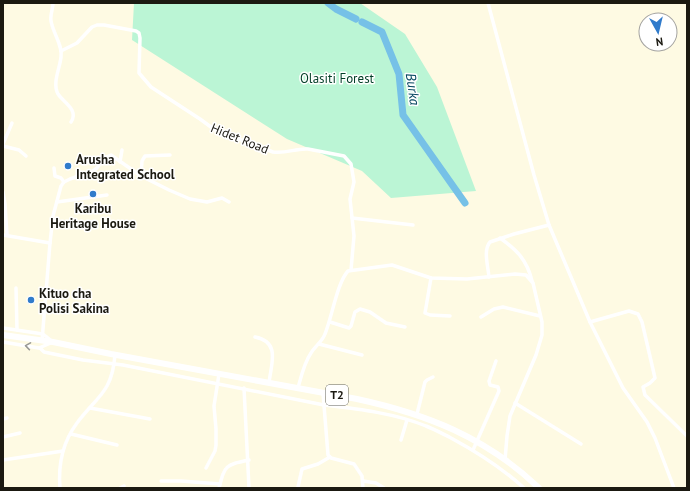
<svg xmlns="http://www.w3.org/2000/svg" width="690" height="491" font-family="'PT Sans',sans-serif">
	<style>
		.green { fill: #bbf5d5 }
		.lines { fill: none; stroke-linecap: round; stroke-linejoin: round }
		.river { stroke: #76c1e7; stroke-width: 7 }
		.street { stroke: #fff; stroke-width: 3.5 }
		.highway { stroke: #fff; stroke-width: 6 }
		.oneway { stroke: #989894 }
		.poi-dot { fill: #307bcb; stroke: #fff; stroke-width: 1.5 }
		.labels { text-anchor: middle; stroke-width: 3; stroke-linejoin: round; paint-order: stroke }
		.shield { fill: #fff; stroke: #5f5e58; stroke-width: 1 }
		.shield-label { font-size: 12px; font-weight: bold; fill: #1b1911 }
		.park-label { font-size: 13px; fill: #003e26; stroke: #fff }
		.street-label { font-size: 13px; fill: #1b1911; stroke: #fff }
		.poi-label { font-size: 13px; font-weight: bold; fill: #1b1911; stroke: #fff; text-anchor: start }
		.water-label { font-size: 14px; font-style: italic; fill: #054760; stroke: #fff }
	</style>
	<rect width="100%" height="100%" fill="#fefae3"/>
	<polygon class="green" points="134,3 360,3 405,34 437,87 476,191 391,198 362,171 287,139 132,40"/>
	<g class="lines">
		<g class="river">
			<polyline points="328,3 336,9 356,19"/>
			<polyline points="362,22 382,32 399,74 403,115 465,203"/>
		</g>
		<g class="street">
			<path d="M53 3C53 9 50 15 51 21 53 33 63 46 61 57 60 68 52 83 58 94 64 103 79 110 71 122"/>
			<polyline points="488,3 534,175 549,225 590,322 623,388 647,422 655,438 674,488"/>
			<path d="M61 51 77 43 92 27 97 25H104L136 31 139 33 140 38 139 73 151 87 200 119 215 130 273 152C286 154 296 148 308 149L344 156 351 164 354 182 350 199 354 236 351 270"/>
			<polyline points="3,144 12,123"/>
			<polyline points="3,146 19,150 26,156"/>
			<polyline points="120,162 122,150"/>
			<polyline points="54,168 55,176 61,178 64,182"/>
			<polyline points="141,176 142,161 145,156 170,155"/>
			<polyline points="3,192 5,204 7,235"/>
			<polyline points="57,202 107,195"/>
			<polyline points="352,218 413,225"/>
			<polyline points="3,235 50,243"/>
			<path d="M500 238C517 250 527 260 532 281"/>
			<path d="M489 277C488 266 483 250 490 242L514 234 549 225"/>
			<polyline points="431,278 425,313 430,315 450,316"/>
			<polyline points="16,288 17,330"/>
			<polyline points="481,317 494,309 503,307 540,316"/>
			<polyline points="330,322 349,328 351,326 355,312 360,309 370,312 386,323 405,327"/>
			<polyline points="590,322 629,311 638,314 642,322 655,378 650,383 643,387 645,395 687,436"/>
			<polyline points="3,328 43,334 53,342 39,348 3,342"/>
			<path d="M255 337C281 342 271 364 269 383"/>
			<polyline points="42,341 50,243 53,216 61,186 64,182 70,179 93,171 97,168 104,158 111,155 141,176 169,190 190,199 207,202 222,198 229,202"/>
			<polyline points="319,344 362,355"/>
			<path d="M40 348 44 352 83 360 123 365 324 405C358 409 394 413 426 426 434 429 443 434 451 438 477 452 502 468 524 488"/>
			<polyline points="244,388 249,488"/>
			<path d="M298 388C301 377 304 363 311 353 315 346 322 342 325 334 332 317 337 283 348 271L392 265 431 278 467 279 515 274 526 275 533 283 542 322V335L536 355 510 416 507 436 505 460"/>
			<polyline points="323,393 328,455 331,458 354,464 362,476 363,488"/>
			<polyline points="515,403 581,444"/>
			<polyline points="90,408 150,419"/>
			<polyline points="417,414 425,382 427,380 433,377"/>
			<polyline points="3,419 7,418"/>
			<polyline points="71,434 117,445"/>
			<polyline points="3,437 20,433"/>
			<polyline points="401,440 407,420"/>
			<polyline points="473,450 499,391 498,387 490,385 489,381 496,361"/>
			<polyline points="3,460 63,451"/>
			<polyline points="206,468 215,451 216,445 216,429 214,406 219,374"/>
			<polyline points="161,481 181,481 220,484"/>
			<polyline points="363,481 376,483 384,488"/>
			<polyline points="298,487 302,469 318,464 330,457"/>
			<path d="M60 488C58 464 62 443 77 423 97 396 112 393 115 355"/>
			<polyline points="120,488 124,486"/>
			<path d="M219 488C225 465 225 465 249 460"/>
		</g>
		<path class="highway" d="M3 335 53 342 111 354 357 399C426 414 486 437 539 488"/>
	</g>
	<defs><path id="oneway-chevron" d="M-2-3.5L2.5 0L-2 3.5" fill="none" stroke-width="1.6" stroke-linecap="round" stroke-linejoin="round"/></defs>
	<use class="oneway" href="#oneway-chevron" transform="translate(28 346) rotate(-171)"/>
	<g class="poi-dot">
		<circle cx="68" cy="166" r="4"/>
		<circle cx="93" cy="194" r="4"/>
		<circle cx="31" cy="300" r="4"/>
	</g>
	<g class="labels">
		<rect class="shield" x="326" y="385" width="22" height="20" rx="3"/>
		<g class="shield-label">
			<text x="337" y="399">T2</text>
		</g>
		<g class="park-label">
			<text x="337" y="83">Olasiti Forest</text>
		</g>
		<g class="street-label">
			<text transform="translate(240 138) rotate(22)" y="5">Hidet Road</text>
		</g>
		<g class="poi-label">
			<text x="76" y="164">Arusha<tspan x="76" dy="15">Integrated School</tspan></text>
			<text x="93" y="213" text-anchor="middle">Karibu<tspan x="93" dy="15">Heritage House</tspan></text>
			<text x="39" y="298">Kituo cha<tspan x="39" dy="15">Polisi Sakina</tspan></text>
		</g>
		<g class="water-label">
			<text transform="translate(413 89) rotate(82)" y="5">Burka</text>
		</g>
	</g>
	<rect width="690" height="491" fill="none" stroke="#1b1911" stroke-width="8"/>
	<g transform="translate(658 32) rotate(172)"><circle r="19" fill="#ffffff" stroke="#a4a3a0"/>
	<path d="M0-3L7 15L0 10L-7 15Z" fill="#307bcb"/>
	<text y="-6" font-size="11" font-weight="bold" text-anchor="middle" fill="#1b1911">N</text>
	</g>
</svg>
